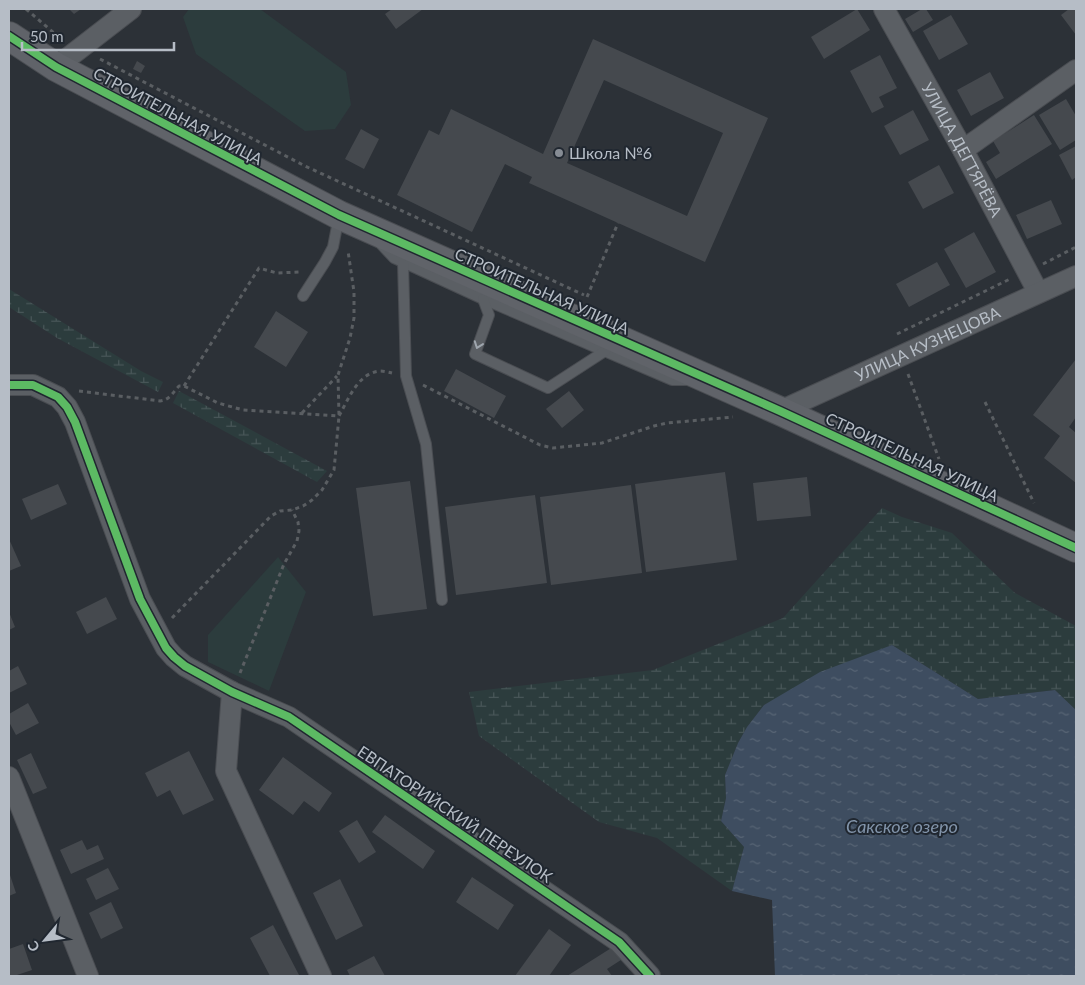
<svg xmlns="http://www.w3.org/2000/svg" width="1085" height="985" font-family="Lato,sans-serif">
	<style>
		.wetland { fill: url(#wetland-marsh) }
		.green { fill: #2c3c3d }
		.water { fill: url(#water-ripples) }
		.building { fill: #45494e; fill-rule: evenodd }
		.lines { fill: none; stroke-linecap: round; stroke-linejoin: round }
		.lane-casing { stroke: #4a4d52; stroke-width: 12 }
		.street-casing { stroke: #4a4d52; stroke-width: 22 }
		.secondary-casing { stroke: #4a4d52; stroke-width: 30 }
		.path { stroke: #5a5e62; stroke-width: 3; stroke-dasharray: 4 4; stroke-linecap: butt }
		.lane { stroke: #5b5f64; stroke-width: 10 }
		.street { stroke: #5b5f64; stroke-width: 20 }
		.secondary { stroke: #606369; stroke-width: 28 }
		.cycleway-casing { stroke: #202730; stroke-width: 11 }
		.cycleway { stroke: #5cba63; stroke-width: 8 }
		.oneway { stroke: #9fa6ae }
		.poi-dot { fill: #868c94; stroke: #202730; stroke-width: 2 }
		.labels { text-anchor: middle; stroke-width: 4; stroke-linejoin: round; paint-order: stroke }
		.street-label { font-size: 16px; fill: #b6bdc6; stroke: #202730 }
		.poi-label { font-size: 16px; fill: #b6bdc6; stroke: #202730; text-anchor: start }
		.water-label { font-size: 18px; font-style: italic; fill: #8294aa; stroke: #202730 }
	</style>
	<defs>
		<pattern id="wetland-marsh" width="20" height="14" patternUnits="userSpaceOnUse" patternTransform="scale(1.25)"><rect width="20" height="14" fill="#2c3c3d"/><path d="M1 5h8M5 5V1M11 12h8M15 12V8" fill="none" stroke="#485658"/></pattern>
		<pattern id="water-ripples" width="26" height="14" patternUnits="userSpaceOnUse" patternTransform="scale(1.25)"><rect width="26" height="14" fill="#3e4d60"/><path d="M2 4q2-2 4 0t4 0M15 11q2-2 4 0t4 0" fill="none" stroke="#586575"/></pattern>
	</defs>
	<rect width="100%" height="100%" fill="#2c3137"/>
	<g class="wetland">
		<polygon points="9,289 141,371 163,382 158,392 57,338 9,307"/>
		<polygon points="179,391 327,471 317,482 173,403"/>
		<polygon points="882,508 902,517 952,533 1015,593 1076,626 1076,710 1055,690 978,699 892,645 764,705 747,727 738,743 725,775 726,798 721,821 744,847 732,891 657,838 599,822 479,736 469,692 653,670 783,618"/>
	</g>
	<g class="green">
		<polygon points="189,9 260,9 346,72 351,105 335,129 305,131 196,54 183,17"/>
		<polygon points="278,557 306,592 269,691 208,662 208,635"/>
	</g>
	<polygon class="water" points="892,645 978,699 1055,690 1076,710 1076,976 775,976 772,900 732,891 744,847 721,821 726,798 725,775 738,743 747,727 764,705 820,672"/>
	<g class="building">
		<polygon points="69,9 81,9 74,14"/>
		<polygon points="392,9 423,9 396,29 385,14"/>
		<polygon points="857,9 870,30 824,59 811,37"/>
		<polygon points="922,9 926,9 933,20 913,32 905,19"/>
		<polygon points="1069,9 1076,9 1076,35 1061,15"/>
		<polygon points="951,15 968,44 939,60 923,31"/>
		<path d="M593 39 768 118 705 262 529 183 532 177 505 164 472 232 397 195 429 130 439 135 451 109 543 154ZM604 80 723 133 687 216 567 163Z"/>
		<polygon points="880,55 897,88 879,97 884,107 872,113 850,71"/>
		<polygon points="137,61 145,66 141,73 133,69"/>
		<polygon points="990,72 1004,98 971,116 957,90"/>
		<polygon points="1066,99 1076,116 1076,140 1060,150 1039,115"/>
		<polygon points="913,110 929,140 900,155 884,126"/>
		<polygon points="1034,115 1052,144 996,179 986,162 1000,153 993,141"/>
		<polygon points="361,129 379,139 364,169 345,159"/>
		<polygon points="1076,146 1076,177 1072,180 1059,155"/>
		<polygon points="939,165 954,193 923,209 908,182"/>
		<polygon points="1051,200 1062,224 1027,239 1016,215"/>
		<polygon points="974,232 996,272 966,288 944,249"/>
		<polygon points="937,262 950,285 909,307 896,284"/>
		<polygon points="276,311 308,332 286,367 254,347"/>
		<polygon points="1076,359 1076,417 1069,427 1076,433 1076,483 1044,458 1060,436 1033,415"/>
		<polygon points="456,369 506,396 494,418 444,391"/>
		<polygon points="569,391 584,410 562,428 546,409"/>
		<polygon points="725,472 737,560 646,572 635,484"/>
		<polygon points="807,477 811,516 757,521 753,483"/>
		<polygon points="410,481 427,609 373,616 356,488"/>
		<polygon points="58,484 67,504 31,520 22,499"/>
		<polygon points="631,485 642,573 551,585 540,497"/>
		<polygon points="535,495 547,583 456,595 445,507"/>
		<polygon points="9,539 21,566 9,571"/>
		<polygon points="106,597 117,619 87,634 76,612"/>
		<polygon points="9,612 15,627 9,630"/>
		<polygon points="18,666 27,684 9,693 9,671"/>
		<polygon points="28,703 39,723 16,735 9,722 9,714"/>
		<polygon points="189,751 214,800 183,815 170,790 157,797 145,773"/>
		<polygon points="31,753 47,788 33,794 17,760"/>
		<polygon points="283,757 332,793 319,812 304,801 293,815 259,790"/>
		<polygon points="385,815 435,851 423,869 372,832"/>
		<polygon points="357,820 376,852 359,863 339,831"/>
		<polygon points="82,840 87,850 98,845 104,859 71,874 60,850"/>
		<polygon points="108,868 119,889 96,900 86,879"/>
		<polygon points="9,872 16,893 9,896"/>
		<polygon points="472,877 514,905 498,930 456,902"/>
		<polygon points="340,879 363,926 336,940 313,893"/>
		<polygon points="111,902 123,928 101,939 89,913"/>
		<polygon points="273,925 299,975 296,976 270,976 250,938"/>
		<polygon points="549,929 571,945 549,976 515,976"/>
		<polygon points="23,944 32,970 14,976 9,976 9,949"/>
		<polygon points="616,945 624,958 607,969 612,976 567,976"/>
		<polygon points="374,956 385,976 350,976 347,970"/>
	</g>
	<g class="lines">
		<g class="lane-casing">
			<g id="lane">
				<polyline points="379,242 394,258 483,299 672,380 689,380"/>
				<polyline points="403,262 406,376 426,444 442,600"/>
				<polyline points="303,296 325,262 333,247 339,216"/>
				<polyline points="483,299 489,315 475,354 548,388 605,351"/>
			</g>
		</g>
		<g class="street-casing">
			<g id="street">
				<path id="s1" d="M884 9 963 150 1038 292"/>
				<polyline points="56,67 131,9"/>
				<polyline points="963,150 1076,70"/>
				<polyline points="9,385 33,385 58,397 67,407 75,422 140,599 166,648 174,657 185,666 232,692 289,717 619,942 650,976"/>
				<path id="s2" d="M780 411 1076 276"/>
				<polyline points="232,692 226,771 321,976"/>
				<polyline points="9,777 88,976"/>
			</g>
		</g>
		<g class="secondary-casing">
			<polyline id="secondary" points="9,36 56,67 339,215 780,411 1076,548"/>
		</g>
		<g class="path">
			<polyline points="26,9 61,39"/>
			<polyline points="100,59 305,166 584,295"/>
			<polyline points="1043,264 1076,247"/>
			<polyline points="587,297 618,223"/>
			<polyline points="897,334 1010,279"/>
			<polyline points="908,374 939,459"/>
			<polyline points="423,385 540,445 553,448 602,443 654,426 667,423 733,417"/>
			<polyline points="184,386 259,268 277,273 301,272"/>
			<path d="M79 391 160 401C170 400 173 392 179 386H184L218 403 243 410 339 416C349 398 358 373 380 371 384 371 388 372 392 373"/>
			<polyline points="985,402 1034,503"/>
			<polyline points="302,413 337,376"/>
			<polyline points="172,618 271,516 280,511 292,510 303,506 312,500 322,490 334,470 339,416 338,375 350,338 354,318 354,292 348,251"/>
			<polyline points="240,673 284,564 297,541 299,531 298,522 292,510"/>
		</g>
		<use href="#lane" class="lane"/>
		<use href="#street" class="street"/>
		<use href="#secondary" class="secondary"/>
		<g class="cycleway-casing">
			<g id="cycleway">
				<polyline points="9,36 56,67 339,215 780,411 1076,548"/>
				<polyline points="9,385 33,385 58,397 67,407 75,422 140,599 166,648 174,657 185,666 232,692 289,717 619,942 650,976"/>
			</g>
		</g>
		<use href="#cycleway" class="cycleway"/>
	</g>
	<defs><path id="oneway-chevron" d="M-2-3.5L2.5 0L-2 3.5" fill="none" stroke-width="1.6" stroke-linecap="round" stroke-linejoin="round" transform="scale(1.25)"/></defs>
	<use class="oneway" href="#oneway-chevron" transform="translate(478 345) rotate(110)"/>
	<circle class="poi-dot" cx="559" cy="153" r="5"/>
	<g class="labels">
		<g class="street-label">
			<text transform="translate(178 116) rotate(28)" y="6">СТРОИТЕЛЬНАЯ УЛИЦА</text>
			<text dy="6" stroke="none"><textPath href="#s1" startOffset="161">УЛИЦА ДЕГТЯРЁВА</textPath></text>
			<text transform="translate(542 291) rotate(24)" y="6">СТРОИТЕЛЬНАЯ УЛИЦА</text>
			<text dy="6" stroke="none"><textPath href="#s2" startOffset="162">УЛИЦА КУЗНЕЦОВА</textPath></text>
			<text transform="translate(912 457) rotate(25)" y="6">СТРОИТЕЛЬНАЯ УЛИЦА</text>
			<text transform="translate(455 814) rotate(34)" y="6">ЕВПАТОРИЙСКИЙ ПЕРЕУЛОК</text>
		</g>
		<g class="poi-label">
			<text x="569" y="159">Школа №6</text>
		</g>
		<g class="water-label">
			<text x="902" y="833">Сакское озеро</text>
		</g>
	</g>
	<rect width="1085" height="985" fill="none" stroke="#b6bdc6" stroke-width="20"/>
	<g transform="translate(45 940) rotate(241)" stroke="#202730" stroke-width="4" paint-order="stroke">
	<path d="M0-4L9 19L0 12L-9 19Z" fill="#b6bdc6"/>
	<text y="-8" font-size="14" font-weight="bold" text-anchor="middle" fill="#b6bdc6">С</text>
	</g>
	<path d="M22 42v8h152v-8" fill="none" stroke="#b6bdc6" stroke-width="2.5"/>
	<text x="30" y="42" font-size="15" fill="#b6bdc6" stroke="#202730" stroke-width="4" paint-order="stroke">50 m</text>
</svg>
